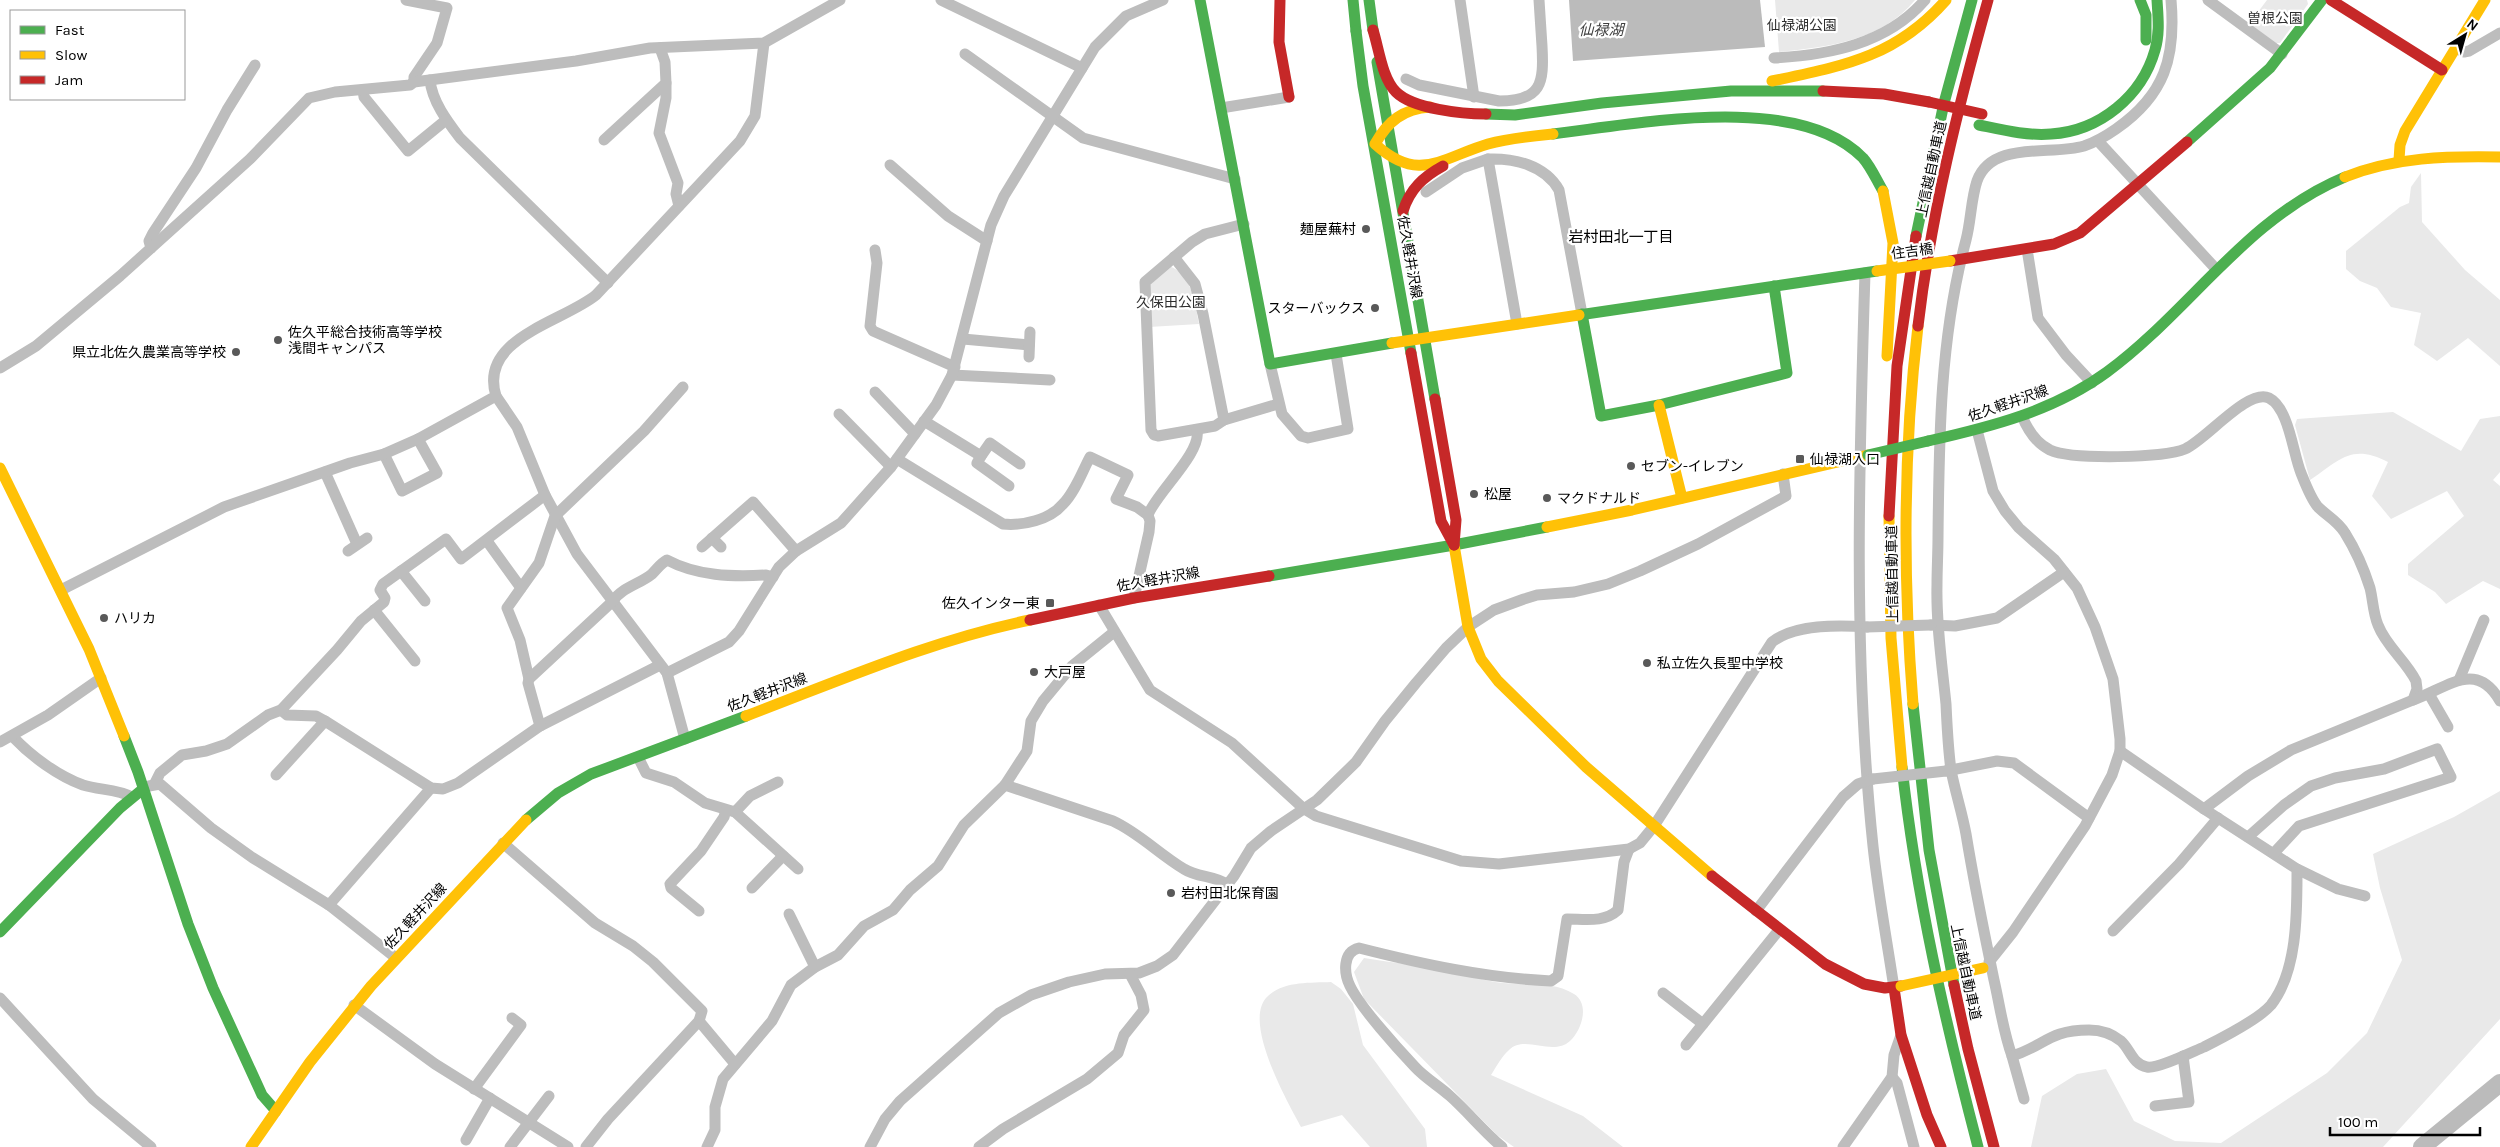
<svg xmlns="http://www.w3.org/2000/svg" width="2500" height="1147" font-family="Karla,'Noto Sans JP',sans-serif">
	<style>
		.green { fill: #e9e9e9 }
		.water { fill: #bbb }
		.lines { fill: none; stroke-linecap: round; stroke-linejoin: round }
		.river { stroke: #bbb; stroke-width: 18 }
		.street { stroke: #bdbdbd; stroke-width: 11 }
		.fast { stroke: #4caf50; stroke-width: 11 }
		.slow { stroke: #ffc107; stroke-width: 11 }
		.jam { stroke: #c62828; stroke-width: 11 }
		.street-bridge { stroke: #bdbdbd; stroke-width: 11 }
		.fast-bridge { stroke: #4caf50; stroke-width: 11 }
		.slow-bridge { stroke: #ffc107; stroke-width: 11 }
		.jam-bridge { stroke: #c62828; stroke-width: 11 }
		.poi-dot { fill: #595959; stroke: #fff; stroke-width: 2 }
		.labels { text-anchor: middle; stroke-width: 4.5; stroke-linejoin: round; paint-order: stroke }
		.park-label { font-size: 14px; fill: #2e2e2e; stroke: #fff }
		.street-label { font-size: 14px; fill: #000; stroke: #fff }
		.poi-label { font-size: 14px; fill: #000; stroke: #fff; text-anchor: start }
		.water-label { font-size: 15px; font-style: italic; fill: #3f3f3f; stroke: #fff }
		.neighbourhood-label { font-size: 15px; fill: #000; stroke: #fff }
	</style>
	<rect width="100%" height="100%" fill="#fff"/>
	<g class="green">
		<path d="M1775 0H1915C1882 41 1827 47 1779 52Z"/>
		<polygon points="2267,0 2307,0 2308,4 2280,43 2276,43 2249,24"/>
		<polygon points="2421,173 2422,222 2465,270 2500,300 2500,366 2468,338 2437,361 2414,345 2421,313 2391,307 2377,288 2360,281 2346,269 2346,251 2400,207 2409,203 2411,187"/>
		<path d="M1169 266C1192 274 1195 303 1199 324L1149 327C1147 292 1139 288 1169 266Z"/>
		<path d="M2393 412 2461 451 2480 419 2500 416V472L2493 480 2500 486V589L2483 581 2446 604 2435 592 2408 575V564L2464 516 2447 491 2391 519 2372 496 2388 462C2351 443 2340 460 2310 480L2295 425 2297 419Z"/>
		<polygon points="2500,791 2500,1019 2383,1147 2031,1147 2042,1096 2077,1074 2106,1069 2134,1121 2175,1141 2221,1143 2327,1073 2367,1033 2402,960 2380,888 2373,854 2454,817"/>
		<path d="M1364 958C1394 963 1425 966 1454 972 1468 974 1482 980 1495 982 1521 986 1551 980 1574 994 1590 1004 1582 1030 1570 1041 1552 1057 1525 1034 1509 1050 1502 1056 1496 1067 1491 1075L1583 1116 1623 1147H1514L1497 1135 1364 999 1354 972Z"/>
		<path d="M1331 982 1341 989 1353 1004 1363 1045 1425 1129 1427 1147H1370L1342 1115 1301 1127C1287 1101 1241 1020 1268 996 1284 981 1310 983 1331 982Z"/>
	</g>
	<polygon class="water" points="1569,0 1760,0 1765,47 1573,61"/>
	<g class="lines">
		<polyline class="river" points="2422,1147 2500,1083"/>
		<g class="street">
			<polyline points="406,0 447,8 437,43 414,77 414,82"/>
			<polyline points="941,0 1082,68"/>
			<polyline points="1460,0 1474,97"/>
			<polyline points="2208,0 2282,54"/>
			<polyline points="2456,48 2464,52 2469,51 2500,33"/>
			<polyline points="965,54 1083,138 1235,179"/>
			<path d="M1774 58C1829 55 1887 44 1925 0"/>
			<path d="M1406 79 1419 85 1499 101C1542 101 1544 83 1542 46 1541 31 1540 15 1539 0"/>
			<path d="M430 80C432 101 447 121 460 138L608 283"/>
			<polyline points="666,83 666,98 659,133 678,183 676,194 679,206"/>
			<polyline points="363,90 364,97 408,151 446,120"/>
			<polyline points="1221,108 1289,97"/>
			<polyline points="604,140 666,83 665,62 660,48"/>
			<polyline points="2098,141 2216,269"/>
			<polyline points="890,165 948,216 987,241"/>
			<polyline points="1426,192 1462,168 1488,159"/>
			<polyline points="1244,224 1205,234 1192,242 1145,282 1151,430 1154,435 1158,436 1215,426 1224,420 1278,404"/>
			<polyline points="151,248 149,241 153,233 196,168 227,110 255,65"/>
			<polyline points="2027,249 2038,318 2066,355 2092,383"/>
			<polyline points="875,250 877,263 870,326 873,331 955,367"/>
			<polyline points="1174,257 1195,284 1203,314 1224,420"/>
			<path d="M1865 273C1859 464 1853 655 1873 846 1878 893 1887 941 1894 988"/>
			<path d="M1517 324 1488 159C1514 158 1545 165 1559 190L1582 314"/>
			<polyline points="963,339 1029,345"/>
			<polyline points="1029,357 1030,332"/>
			<polyline points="1270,364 1282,414 1301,436 1308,438 1348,429 1336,354"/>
			<polyline points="0,368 36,346 120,276 250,159 309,98 335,92 410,85 414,82 576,61 650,48 764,43 840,0"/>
			<polyline points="952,375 1050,380"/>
			<polyline points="875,392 915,434"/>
			<polyline points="496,396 517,427 545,495 577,554 667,673 685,739"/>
			<polyline points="839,414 891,467"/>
			<path d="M2022 416C2028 431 2036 443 2050 450 2072 460 2164 458 2185 449 2206 440 2248 388 2269 398 2289 408 2293 454 2301 473 2305 483 2311 499 2318 507 2327 516 2338 521 2345 533 2355 549 2364 569 2370 588 2373 600 2373 613 2378 625 2386 646 2406 661 2416 681L2417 689 2413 700 2291 750 2248 776 2204 809"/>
			<polyline points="924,421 981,456 990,443 1020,464"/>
			<polyline points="1977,430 1993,491 2005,511 2019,528 2054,559 2077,588 2095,627 2113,679 2120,739 2120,751 2112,775 2085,826 2013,932 1989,962"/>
			<polyline points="384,454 402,491 437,473 418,439"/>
			<polyline points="981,456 977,463 1009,486"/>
			<path d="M897 459 1003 524C1022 526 1050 520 1063 504 1075 492 1082 472 1090 457L1128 475 1116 499 1137 507 1148 515"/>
			<polyline points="325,472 357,544"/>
			<polyline points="712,538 721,547"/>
			<polyline points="487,541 521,588"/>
			<polyline points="702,547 753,502 796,551"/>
			<polyline points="348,551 367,538"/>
			<polyline points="401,571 425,601"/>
			<path d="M61 590 224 507 350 463 384 454 418 439 496 396C478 338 563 322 596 295L740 141 755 116 764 43"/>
			<path d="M1134 598 1149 532 1150 521 1148 515C1156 493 1202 453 1197 430"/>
			<path d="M1099 605 1150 690 1232 743 1303 808 1316 816 1461 861 1499 864 1629 849 1640 843 1654 826 1772 642C1795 624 1838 625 1867 627"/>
			<polyline points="374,610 415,661"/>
			<polyline points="1931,625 1955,626 1997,618 2064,572"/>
			<polyline points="667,673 729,642 739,631 779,567 796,551 841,523 891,467 936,405 952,375 991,225 1004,196 1095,47 1126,16 1163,0"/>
			<polyline points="529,679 520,640 507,608 539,563 555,516 644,431 683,387"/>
			<polyline points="2459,680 2484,620"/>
			<polyline points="2429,694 2448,727"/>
			<path d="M2413 700C2447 688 2476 659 2500 701"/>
			<polyline points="281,710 287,715 316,716 325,721 431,788 443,789 458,783 540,726 660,665"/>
			<path d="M540 726 528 683 529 679 613 601C621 588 640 584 652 574 657 569 661 563 667 560 697 576 732 577 766 575L773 577"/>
			<path d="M13 737C31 756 58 776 83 785 99 790 118 789 132 797"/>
			<polyline points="0,742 48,715 101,678"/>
			<path d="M2120 751 2204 809 2297 869C2297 910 2298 971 2271 1005 2258 1020 2222 1038 2204 1047 2192 1052 2158 1069 2147 1067 2133 1065 2130 1049 2121 1041 2111 1033 2101 1030 2089 1030 2048 1030 2045 1046 2012 1056 2003 1031 2000 1006 1994 980 1984 932 1974 883 1966 834 1962 812 1955 791 1951 770 1948 748 1947 726 1946 704 1942 664 1936 624 1937 585 1937 569 1938 553 1938 537 1939 436 1940 337 1966 240 1971 221 1971 199 1977 181 1992 140 2051 156 2084 146 2096 142 2106 136 2116 129 2165 95 2176 57 2171 0"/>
			<polyline points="638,757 646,773 674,782 705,803 735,812 750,796 778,782"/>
			<polyline points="1946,771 1997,761 2014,763 2089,818"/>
			<polyline points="276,775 325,721"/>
			<polyline points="155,783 160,773 182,755 206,751 227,744 268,715 281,710 337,650 361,621 384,602 385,598 380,590 383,584 446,539 461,559 545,495"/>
			<path d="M1005 785 1113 821C1139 833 1159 854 1184 869 1198 878 1215 875 1228 885"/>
			<polyline points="149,786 160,784 211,828 253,858 329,905 396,958"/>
			<polyline points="735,812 798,869"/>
			<polyline points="2248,837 2284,805 2311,786 2335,778 2384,769 2437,749 2451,777 2299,826 2274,853"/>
			<polyline points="503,843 595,923 633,946 653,962 702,1011 699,1021"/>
			<polyline points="2297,869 2338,889 2365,896"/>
			<polyline points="752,888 783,856"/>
			<polyline points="329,905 431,788"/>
			<polyline points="699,911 671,888 670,884 701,851 724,817 726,810"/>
			<polyline points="1756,911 1843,797 1858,784 1873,779"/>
			<polyline points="789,914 815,967"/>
			<polyline points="2113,931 2179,864 2218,818"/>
			<polyline points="1663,993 1703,1024"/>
			<polyline points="0,998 93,1099 151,1147"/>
			<polyline points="354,1005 435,1064 568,1147"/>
			<polyline points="1686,1045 1779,930"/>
			<polyline points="2012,1056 2024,1099"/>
			<polyline points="1892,1077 1897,1083 1914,1147"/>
			<polyline points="474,1089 521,1025 512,1018"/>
			<polyline points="2155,1106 2189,1102 2183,1056"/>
			<polyline points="466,1140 490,1098"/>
			<polyline points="510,1147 549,1096"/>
			<polyline points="586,1147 608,1119 699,1021 735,1064"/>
			<polyline points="707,1147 715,1130 715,1107 723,1079 772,1021 791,985 815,967 838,955 864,926 893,910 910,890 938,866 964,825 1005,785 1027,751 1031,721 1043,701 1072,666 1114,632"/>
			<polyline points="870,1147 885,1119 900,1101 999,1013 1031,995 1069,982 1105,974 1139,973 1157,966 1173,955 1234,876 1251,848 1271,831 1317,800 1356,762 1385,721 1416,683 1446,648 1468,627 1494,610 1524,599 1537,595 1574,592 1608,584 1640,571 1698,544 1786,496 1783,474"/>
			<polyline points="979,1147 1003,1129 1087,1079 1118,1053 1124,1035 1144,1010 1141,995 1130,974"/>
			<path d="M1502 1147C1483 1131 1468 1112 1450 1096 1439 1086 1425 1078 1415 1067 1398 1049 1360 1007 1350 986 1344 974 1342 952 1359 948 1422 964 1486 978 1551 981L1558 976 1567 919C1585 919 1604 923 1618 910L1624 862 1629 849"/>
			<polyline points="1843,1147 1892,1077 1894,1055 1901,1035"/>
		</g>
		<g class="fast">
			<polyline points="1200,0 1270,364 1392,343"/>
			<polyline points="1353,0 1356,31"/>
			<polyline points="1369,0 1373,30"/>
			<polyline points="2140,0 2146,15 2146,40"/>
			<polyline points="1356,31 1363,86 1411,353"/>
			<polyline points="1377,62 1435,399"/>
			<polyline points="1486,114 1515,115 1602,103 1731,91 1823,91"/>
			<path d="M1979 125C2003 130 2027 136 2051 134 2100 131 2142 96 2155 50 2160 33 2158 17 2157 0"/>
			<path d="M1553 134C1637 124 1798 91 1863 158 1871 167 1877 181 1883 191"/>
			<polyline points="2187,142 2270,68 2322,0"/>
			<polyline points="1916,236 1944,103 1972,0"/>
			<polyline points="1582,314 1601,416 1659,405 1787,373 1774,286"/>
			<polyline points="1579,315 1877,271"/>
			<path d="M1928 441C1990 427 2054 411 2107 372 2190 311 2246 218 2345 177"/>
			<polyline points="1269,576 1454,545 1547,527"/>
			<polyline points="1913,704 1929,850 1954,985"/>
			<polyline points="124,736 138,772 188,924 213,988 262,1095 276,1111"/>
			<path d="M1902 767C1916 896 1945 1021 1978 1147"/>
			<polyline points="526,820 558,793 591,774 746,716"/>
			<polyline points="0,932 120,808 143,789"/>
		</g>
		<g class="slow">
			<path d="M1772 81C1843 66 1896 57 1946 0"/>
			<path d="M1430 107C1403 109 1388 121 1375 144 1419 184 1441 158 1488 144 1509 138 1532 136 1553 134"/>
			<polyline points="2399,160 2400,145 2405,131 2485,0"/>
			<path d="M2345 177C2395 157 2447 156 2500 157"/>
			<polyline points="1883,191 1893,243 1887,356"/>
			<polyline points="1392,343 1579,315"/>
			<polyline points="1659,405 1682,498"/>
			<polyline points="0,468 89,649 124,736"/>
			<polyline points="1889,516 1891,638 1902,767"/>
			<polyline points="1547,527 1632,510 1868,455"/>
			<polyline points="1454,545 1468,627 1481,659 1498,681 1586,767 1712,876"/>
			<path d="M1913 704C1903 579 1903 451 1918 326"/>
			<path d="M746 716C839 681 932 640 1030 620"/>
			<polyline points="251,1147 310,1062 371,986 526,820"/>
		</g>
		<g class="jam">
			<polyline points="1280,0 1279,42 1289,97"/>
			<polyline points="2331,0 2442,70"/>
			<path d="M1373 30C1379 49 1382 78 1396 92 1413 109 1463 114 1486 114"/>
			<polyline points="1823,91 1884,94 1929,102"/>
			<path d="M1403 211C1410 189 1423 177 1443 166"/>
			<polyline points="1950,261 2054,244 2080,233 2187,142"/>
			<path d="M1918 326C1931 215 1958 107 1988 0"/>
			<polyline points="1411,353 1441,521 1454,545"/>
			<polyline points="1435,399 1456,520 1454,545"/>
			<polyline points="1889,516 1897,366 1916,236"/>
			<polyline points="1030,620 1134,598 1269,576"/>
			<polyline points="1712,876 1825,964 1864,984 1885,988 1901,986"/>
			<polyline points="1954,985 1968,1049 1994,1147"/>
			<polyline points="1894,988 1901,1035 1927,1115 1941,1147"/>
		</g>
		<g class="street-bridge">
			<polyline points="1867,627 1931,625"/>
			<polyline points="1873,779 1946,771"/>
		</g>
		<polyline class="fast-bridge" points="1868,455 1928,441"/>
		<g class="slow-bridge">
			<polyline points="1877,271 1950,261"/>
			<polyline points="1901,986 1983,968"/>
		</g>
		<polyline class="jam-bridge" points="1929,102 1982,114"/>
	</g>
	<g class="poi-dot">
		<circle cx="1366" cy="229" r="5"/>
		<circle cx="1375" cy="308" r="5"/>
		<circle cx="278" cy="340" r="5"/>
		<circle cx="236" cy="352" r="5"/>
		<rect x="1795" y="454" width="10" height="10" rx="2.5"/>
		<circle cx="1631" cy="466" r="5"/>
		<circle cx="1474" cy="494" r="5"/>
		<circle cx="1547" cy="498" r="5"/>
		<rect x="1045" y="598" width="10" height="10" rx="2.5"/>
		<circle cx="104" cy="618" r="5"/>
		<circle cx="1647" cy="663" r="5"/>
		<circle cx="1034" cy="672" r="5"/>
		<circle cx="1171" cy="893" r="5"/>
	</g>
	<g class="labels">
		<g class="park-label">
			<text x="2275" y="23">曽根公園</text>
			<text x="1802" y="30">仙禄湖公園</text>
			<text x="1171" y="307">久保田公園</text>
		</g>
		<g class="street-label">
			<text transform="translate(1931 169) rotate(-78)" y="5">上信越自動車道</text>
			<text transform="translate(1912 251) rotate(-8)" y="5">住吉橋</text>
			<text transform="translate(1410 257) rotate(80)" y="5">佐久軽井沢線</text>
			<text transform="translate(2008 403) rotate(-19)" y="5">佐久軽井沢線</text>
			<text transform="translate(1892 574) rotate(-91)" y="5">上信越自動車道</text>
			<text transform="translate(1158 579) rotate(-10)" y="5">佐久軽井沢線</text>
			<text transform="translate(767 692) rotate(-21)" y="5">佐久軽井沢線</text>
			<text transform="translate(415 916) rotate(-47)" y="5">佐久軽井沢線</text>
			<text transform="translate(1966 972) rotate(78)" y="5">上信越自動車道</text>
		</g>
		<g class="poi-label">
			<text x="1356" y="234" text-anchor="end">麺屋蕪村</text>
			<text x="1365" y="313" text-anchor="end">スターバックス</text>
			<text x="288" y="337">佐久平総合技術高等学校<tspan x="288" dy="16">浅間キャンパス</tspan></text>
			<text x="226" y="357" text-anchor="end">県立北佐久農業高等学校</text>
			<text x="1810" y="464">仙禄湖入口</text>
			<text x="1641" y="471">セブン-イレブン</text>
			<text x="1484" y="499">松屋</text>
			<text x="1557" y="503">マクドナルド</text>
			<text x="1040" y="608" text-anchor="end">佐久インター東</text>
			<text x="114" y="623">ハリカ</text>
			<text x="1657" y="668">私立佐久長聖中学校</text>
			<text x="1044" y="677">大戸屋</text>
			<text x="1181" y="898">岩村田北保育園</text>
		</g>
		<g class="water-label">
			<text x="1601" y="35">仙禄湖</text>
		</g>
		<g class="neighbourhood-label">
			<text x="1621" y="242">岩村田北一丁目</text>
		</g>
	</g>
	<rect x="10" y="10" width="175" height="90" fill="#ffffff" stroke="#999999"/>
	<rect x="20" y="26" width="25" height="8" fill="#4caf50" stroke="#999999"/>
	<text x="55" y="35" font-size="15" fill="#000000">Fast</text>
	<rect x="20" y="51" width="25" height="8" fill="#ffc107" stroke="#999999"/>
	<text x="55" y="60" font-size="15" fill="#000000">Slow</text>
	<rect x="20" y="76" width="25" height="8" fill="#c62828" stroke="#999999"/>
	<text x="55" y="85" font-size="15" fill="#000000">Jam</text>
	<g transform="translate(2465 35) rotate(37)" stroke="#ffffff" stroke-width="4" paint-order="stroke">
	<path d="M0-4L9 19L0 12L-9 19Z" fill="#000000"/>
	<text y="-8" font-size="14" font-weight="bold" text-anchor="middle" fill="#000000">N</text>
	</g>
	<path d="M2330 1127v8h150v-8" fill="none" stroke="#000000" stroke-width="2.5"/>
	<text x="2338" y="1127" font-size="15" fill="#000000" stroke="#ffffff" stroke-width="4" paint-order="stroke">100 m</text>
</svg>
